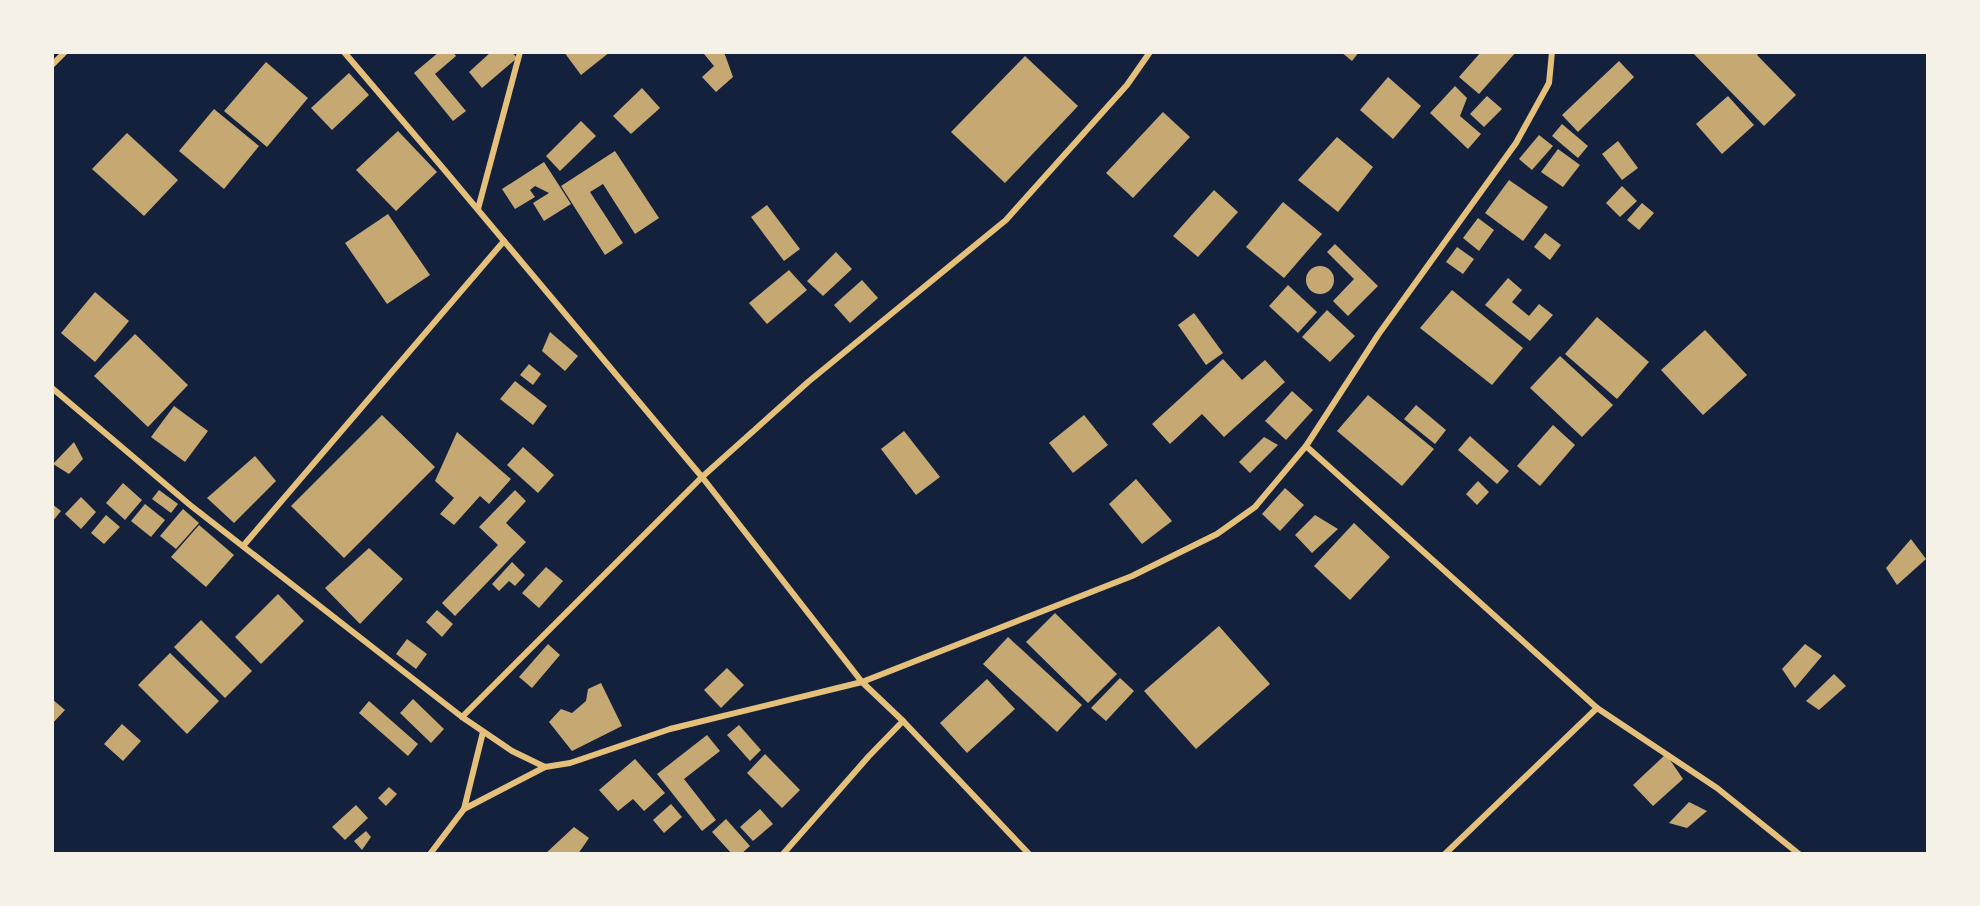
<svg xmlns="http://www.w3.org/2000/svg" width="1980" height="906" font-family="Overpass,sans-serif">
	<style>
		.building { fill: #c6a872 }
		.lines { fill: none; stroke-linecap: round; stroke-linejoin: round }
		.minor { stroke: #e5c07b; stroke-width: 6 }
	</style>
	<rect width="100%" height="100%" fill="#14213d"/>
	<g class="building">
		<polygon points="439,52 453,52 456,56 435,74 466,111 453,121 414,73"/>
		<polygon points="491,52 512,52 517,58 482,88 469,72"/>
		<polygon points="564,52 610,52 581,75"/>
		<polygon points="706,52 724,52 733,77 716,92 702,77 714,66 704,54"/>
		<polygon points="1341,52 1359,52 1352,61"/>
		<polygon points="1481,52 1516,52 1479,94 1459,77"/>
		<polygon points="1692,52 1760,52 1757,55 1796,95 1764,126"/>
		<polygon points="1025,56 1078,106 1005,183 951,132"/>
		<polygon points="1619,61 1634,77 1578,132 1562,115"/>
		<polygon points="266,62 308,98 267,147 224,111"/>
		<polygon points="349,73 369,95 332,130 311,108"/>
		<polygon points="1388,77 1421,106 1393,139 1360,110"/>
		<polygon points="1455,86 1467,98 1460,116 1481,134 1468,149 1430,113"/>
		<polygon points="642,88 660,108 631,134 613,116"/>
		<polygon points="1487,96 1502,109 1484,127 1470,114"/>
		<polygon points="1728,96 1754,125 1722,154 1696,124"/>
		<polygon points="214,109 259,146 224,189 179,151"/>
		<polygon points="1163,112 1190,137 1133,198 1106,173"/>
		<polygon points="581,121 596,136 560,171 546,156"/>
		<polygon points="1562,124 1588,146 1578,158 1552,136"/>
		<polygon points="398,131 437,172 396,211 356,170"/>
		<polygon points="127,133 178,180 144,216 92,169"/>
		<polygon points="1539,135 1553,146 1532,170 1519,159"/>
		<polygon points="1337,137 1373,167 1338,212 1298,180"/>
		<polygon points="1618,141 1638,168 1622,180 1602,154"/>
		<polygon points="1558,149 1580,165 1563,187 1541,172"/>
		<polygon points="615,151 659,218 635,234 603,184 590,192 623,243 605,255 561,186"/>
		<polygon points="544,162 571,204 544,221 533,203 549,193 535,186 530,190 535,197 515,209 502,189"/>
		<polygon points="1509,180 1548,207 1523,241 1485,213"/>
		<polygon points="1622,186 1637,201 1620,217 1606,203"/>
		<polygon points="1214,190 1238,212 1198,257 1173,236"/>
		<polygon points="1283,202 1322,234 1284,278 1246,247"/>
		<polygon points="1642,203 1654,213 1639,230 1627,220"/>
		<polygon points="767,205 800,249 784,261 751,217"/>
		<polygon points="388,214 430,275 387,304 345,243"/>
		<polygon points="1478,218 1494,230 1479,251 1463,238"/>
		<polygon points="1545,233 1561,245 1550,260 1534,247"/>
		<polygon points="1335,244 1378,286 1348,316 1333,301 1354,279 1327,252"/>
		<polygon points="1457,247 1474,259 1463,274 1446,262"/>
		<polygon points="836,252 852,269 823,296 807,281"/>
		<circle cx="1320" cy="280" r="14"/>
		<polygon points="789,270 807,290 767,324 749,303"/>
		<polygon points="1508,278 1522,290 1512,302 1529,316 1539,304 1553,315 1530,341 1485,305"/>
		<polygon points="862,280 878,298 850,323 834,305"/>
		<polygon points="1288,285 1317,312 1298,333 1269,306"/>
		<polygon points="1452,290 1523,348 1492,385 1420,328"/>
		<polygon points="95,292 129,321 95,362 61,333"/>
		<polygon points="1327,310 1355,336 1330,362 1302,337"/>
		<polygon points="1194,313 1223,353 1206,365 1178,325"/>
		<polygon points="1597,317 1649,362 1617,399 1565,354"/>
		<polygon points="1705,330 1747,375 1703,415 1661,370"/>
		<polygon points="550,332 578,356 565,371 542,351"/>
		<polygon points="135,334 188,385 148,427 94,376"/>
		<polygon points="1560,356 1613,405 1582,437 1530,388"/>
		<polygon points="1223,359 1242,380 1265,360 1285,382 1224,437 1202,414 1170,444 1152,424"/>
		<polygon points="529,364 541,374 533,385 520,375"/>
		<polygon points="515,381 547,406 533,425 500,399"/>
		<polygon points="1292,391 1313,410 1286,440 1265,421"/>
		<polygon points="1368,395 1434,449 1402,486 1337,431"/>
		<polygon points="1416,405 1446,430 1435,444 1404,419"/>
		<polygon points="174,406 208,431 185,462 151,437"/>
		<polygon points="382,415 435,467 344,558 291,506"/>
		<polygon points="1084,415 1108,445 1073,473 1049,443"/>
		<polygon points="1553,425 1575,445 1540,486 1517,466"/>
		<polygon points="904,431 940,477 916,495 881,449"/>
		<polygon points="457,432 511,479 489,504 480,496 454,525 440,514 454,498 435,481"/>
		<polygon points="1470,436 1509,471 1497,484 1458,450"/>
		<polygon points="1264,437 1278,445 1250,473 1239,462"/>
		<polygon points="74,442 83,459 69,474 53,464"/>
		<polygon points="523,447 554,475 538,493 507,465"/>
		<polygon points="255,456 276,481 234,523 207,498"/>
		<polygon points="1136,479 1172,521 1142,544 1109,504"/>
		<polygon points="1478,481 1489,492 1477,505 1466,494"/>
		<polygon points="123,483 142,500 125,520 106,503"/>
		<polygon points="1285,488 1304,505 1280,531 1262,514"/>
		<polygon points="159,490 178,504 171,513 152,499"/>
		<polygon points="515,490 526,501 506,523 526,542 455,616 442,603 498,545 479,527"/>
		<polygon points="81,497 96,512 81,529 65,514"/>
		<polygon points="52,504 61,511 52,522"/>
		<polygon points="145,504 165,520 151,537 131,521"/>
		<polygon points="183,509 199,523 176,549 160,536"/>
		<polygon points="106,515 120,527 104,544 91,533"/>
		<polygon points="1315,515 1338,529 1312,553 1295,535"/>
		<polygon points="1354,523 1390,557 1350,600 1314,566"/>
		<polygon points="199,525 234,555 206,587 171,557"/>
		<polygon points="1911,539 1926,559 1897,585 1886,568"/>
		<polygon points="369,548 403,579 360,624 325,588"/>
		<polygon points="512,562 525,575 515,586 509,581 499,591 492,584"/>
		<polygon points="546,567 563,581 539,608 522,593"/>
		<polygon points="278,594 304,621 261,664 235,637"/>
		<polygon points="437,610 453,624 442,637 426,622"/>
		<polygon points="1055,613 1117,674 1088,703 1026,642"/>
		<polygon points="201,620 252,671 225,698 174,647"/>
		<polygon points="1219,626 1270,684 1196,749 1144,691"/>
		<polygon points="1008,637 1082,705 1057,732 983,664"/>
		<polygon points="407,639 427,654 416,669 396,654"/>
		<polygon points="548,644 560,655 532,688 519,677"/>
		<polygon points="1805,644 1822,656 1795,688 1782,669"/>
		<polygon points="170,653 219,701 187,734 138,685"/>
		<polygon points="727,668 744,685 721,708 704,690"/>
		<polygon points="1834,674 1846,686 1819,710 1806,701"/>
		<polygon points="1120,678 1134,691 1106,721 1091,708"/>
		<polygon points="987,679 1015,709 967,753 940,723"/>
		<polygon points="601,683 622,726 572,751 549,722 561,709 572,713 586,701 588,689"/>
		<polygon points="52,699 65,710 52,724"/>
		<polygon points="413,699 444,729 431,743 400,713"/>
		<polygon points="369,701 418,744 408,756 359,713"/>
		<polygon points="122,724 141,741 123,761 104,744"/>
		<polygon points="739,725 761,750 750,761 727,735"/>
		<polygon points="707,735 720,751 684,779 716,820 702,831 657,774"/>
		<polygon points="765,754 800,790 782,808 747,773"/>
		<polygon points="1666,754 1683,779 1653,806 1633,785"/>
		<polygon points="635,759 665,793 644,811 633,799 618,811 599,790"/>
		<polygon points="389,787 397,794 386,806 378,798"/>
		<polygon points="1689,802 1707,811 1687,828 1669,823"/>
		<polygon points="671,804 682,817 664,833 653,820"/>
		<polygon points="356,805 368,818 345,840 332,827"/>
		<polygon points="760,809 773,824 753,841 740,827"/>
		<polygon points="726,819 750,846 741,854 732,854 712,832"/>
		<polygon points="574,827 589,838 578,854 545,854"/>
		<polygon points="366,831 371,837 362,850 354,841"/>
	</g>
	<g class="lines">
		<g class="minor">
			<polyline points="344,52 442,167 702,477 862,682 903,721 1029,854"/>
			<polyline points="52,65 65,52"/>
			<polyline points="478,209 520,52"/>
			<polyline points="52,388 190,505 462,717 512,751 545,767 570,763 670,729 862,682 1132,576 1217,534 1255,507 1306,446 1378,335 1516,143 1549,83 1552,52"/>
			<polyline points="1306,446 1597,708 1717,788 1799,854"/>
			<polyline points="243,546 504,241"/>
			<polyline points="462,717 702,477 808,382 1006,220 1127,85 1150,52"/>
			<polyline points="464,809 545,767"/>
			<polyline points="430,854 464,809 483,732"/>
			<polyline points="783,854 869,756 903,721"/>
			<polyline points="1445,854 1597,708"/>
		</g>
	</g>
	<rect width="1980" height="906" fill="none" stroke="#f6f1e7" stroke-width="108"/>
</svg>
